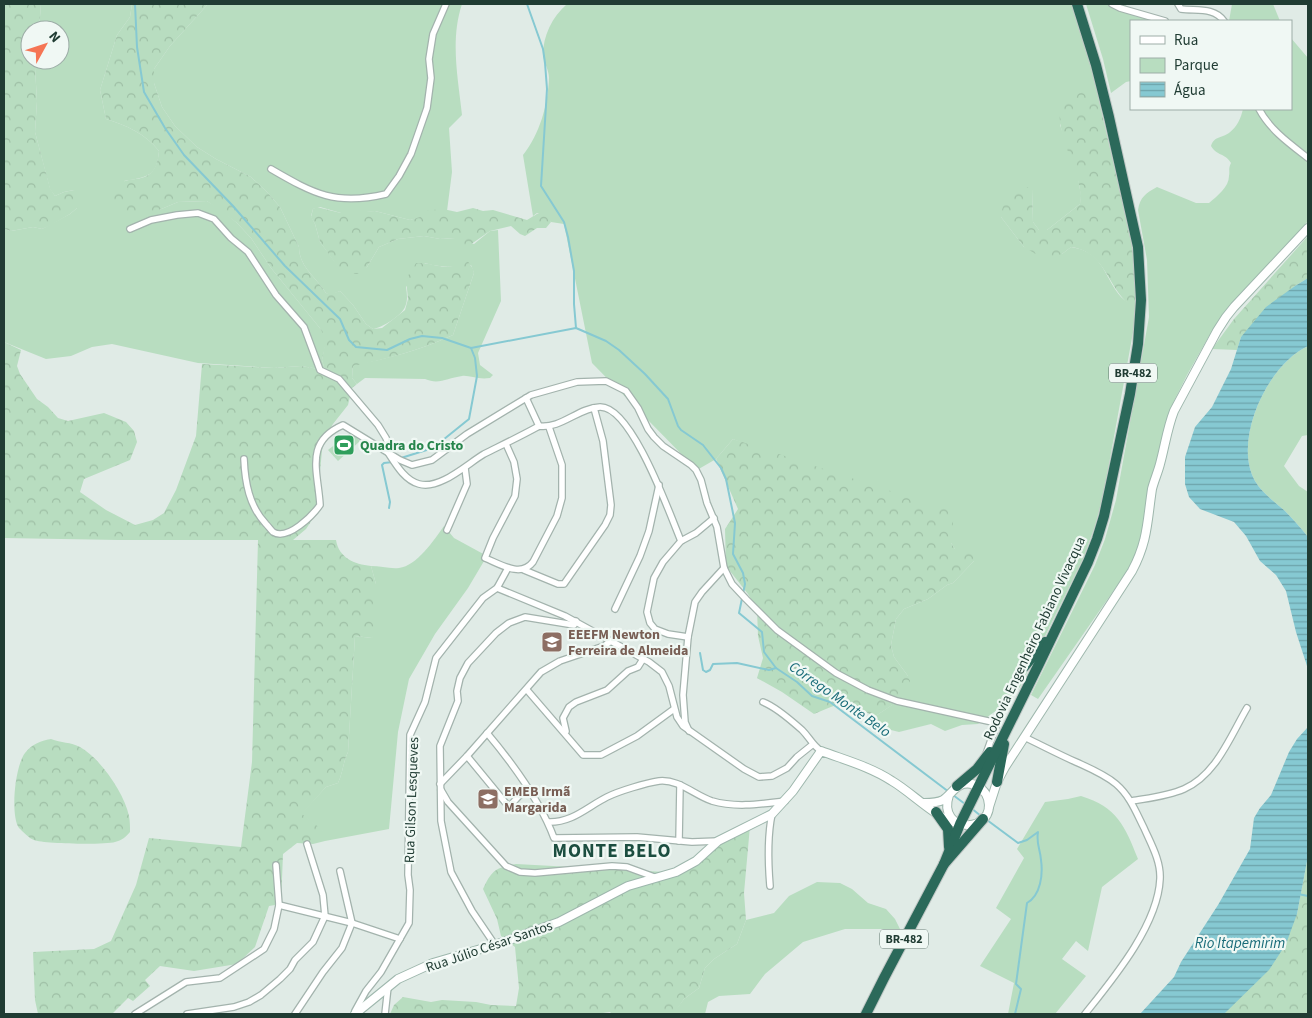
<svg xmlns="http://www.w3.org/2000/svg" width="1312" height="1018" font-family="'Source Sans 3',sans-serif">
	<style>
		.green { fill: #b8ddc0 }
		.forest { fill: url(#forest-crowns) }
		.water { fill: url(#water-rules) }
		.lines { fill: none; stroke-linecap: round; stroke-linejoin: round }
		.stream { stroke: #86c9d2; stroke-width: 2 }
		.street-casing { stroke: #a3b3ad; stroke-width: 8 }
		.secondary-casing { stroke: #9eb7ad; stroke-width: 10 }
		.highway-casing { stroke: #c1c8c6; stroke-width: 12 }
		.street { stroke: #fff; stroke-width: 5.5 }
		.secondary { stroke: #fff; stroke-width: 8 }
		.highway { stroke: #2b695a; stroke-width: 10 }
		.labels { text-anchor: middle; stroke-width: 4.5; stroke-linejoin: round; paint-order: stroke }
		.shield { fill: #f0f8f4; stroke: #5e746d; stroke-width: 1 }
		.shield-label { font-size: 12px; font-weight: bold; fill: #203c33 }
		.leisure-label { font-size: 14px; font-weight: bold; fill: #27864d; stroke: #f0f8f4; text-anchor: start }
		.education-label { font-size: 14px; font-weight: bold; fill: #785e54; stroke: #f0f8f4; text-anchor: start }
		.street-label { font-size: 14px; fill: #203c33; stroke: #f0f8f4 }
		.water-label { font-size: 15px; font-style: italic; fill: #196c79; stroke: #f0f8f4 }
		.district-label { font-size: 19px; font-weight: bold; letter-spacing: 1px; fill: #1c4e40; stroke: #f0f8f4 }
	</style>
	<defs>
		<pattern id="forest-crowns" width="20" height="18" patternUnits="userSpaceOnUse" patternTransform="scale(1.25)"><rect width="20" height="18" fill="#b8ddc0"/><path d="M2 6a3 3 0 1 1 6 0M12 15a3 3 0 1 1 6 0" fill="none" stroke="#9ebfa5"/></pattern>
		<pattern id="water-rules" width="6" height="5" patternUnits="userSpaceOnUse" patternTransform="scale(1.25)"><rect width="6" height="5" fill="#86c9d2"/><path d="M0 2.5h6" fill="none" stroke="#6da4ab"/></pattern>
	</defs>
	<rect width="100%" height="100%" fill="#e0ebe6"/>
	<g class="green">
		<path d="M41 4H132L130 17 117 35 100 90 106 119C126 125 146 134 159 151 157 177 147 177 124 181L159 210 178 202 207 201 220 209 237 223 251 238 271 268 319 327 327 338 322 360 325 370 301 366 274 368 198 363 112 344 92 347 71 356 46 359 4 342V229L11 231 33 227 42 229 70 214 77 208 74 190 64 192 55 196 50 189 35 132 37 101 35 68 36 60H60V30H39Z"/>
		<path d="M208 4H462C450 40 458 78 462 115L449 128 452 172 447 211 410 220 375 211 350 214 341 213 320 207 313 209 311 216 315 224 320 242 344 274 367 267 379 247 398 239 424 236 440 239 455 238 474 244 490 231 498 230 501 301 478 353 480 365 493 375 490 378C478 380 469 375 462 376 447 378 439 385 425 379L365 378 357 384 352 378 353 365C387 359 421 350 453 335L474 273 471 265C455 267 440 268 425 263L406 287C407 294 408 300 405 307 402 315 382 328 373 329L366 324 353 305 340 291 330 295 326 293C316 277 299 267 299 247L280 207 267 192 251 177 216 159 197 147 175 126 162 107 154 83V69L170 46Z"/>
		<path d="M567 4H1072L1085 43 1097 92H1081L1060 125 1078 177 1081 196 1080 204 1047 230H1039L1033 222 1032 189 1001 217 1024 247 1062 254 1071 247C1104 252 1103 276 1121 297 1125 301 1132 305 1137 309L1136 316 1103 497 1095 526 1083 559 1020 687 1001 707 978 724 962 725 945 731 931 724 899 732 891 730 874 717 892 705 908 676 894 657 891 645 896 619 904 609 928 599 947 585 953 583 974 561 955 549 951 543V530L733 439 716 459 697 470 592 363 564 224 551 222 545 214 537 213 533 216 523 155C540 134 548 104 549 78 549 70 544 63 543 55 543 36 552 17 567 4Z"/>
		<polygon points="1086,4 1125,4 1134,16 1177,21 1131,21 1131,81 1126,82 1111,93 1103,59"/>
		<polygon points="1232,4 1273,4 1280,21 1229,21"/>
		<path d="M1291 38 1308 58V221L1227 313 1209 336 1187 375 1174 401 1164 429 1141 545 1130 567 1038 699 1031 695 1095 565 1105 539 1116 500 1149 317 1147 260 1138 210C1140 197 1146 193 1157 187L1196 203H1209C1217 196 1229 187 1229 176 1230 170 1228 169 1231 163 1224 152 1218 157 1211 146 1214 136 1222 138 1229 133 1237 127 1241 118 1243 109H1291Z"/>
		<path d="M1308 346V435L1302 436 1284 466 1299 486 1308 492V537C1301 528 1293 519 1285 511 1275 502 1262 493 1255 481 1232 440 1268 364 1308 346Z"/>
		<polygon points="351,432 360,441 338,461 328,450"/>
		<path d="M444 526 454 538 487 556 468 588 435 634 409 679 398 732 389 829 325 841 324 832 301 814 326 787 338 783C343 773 343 762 348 752L355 636 372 638 376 584 371 566C380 566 390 569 399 568 417 566 434 540 444 526Z"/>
		<path d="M1081 796C1117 807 1125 826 1138 859L1102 887 1088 951 1076 941 1062 959 1086 976 1055 1014H1008L1014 983 980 966 1011 919 996 908 1024 858 1017 849 1045 802 1068 799Z"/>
		<polygon points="817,882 840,883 852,889 868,903 886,909 895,919 900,929 845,929 803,942 765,974 750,994 719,996 708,1002 705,1014 676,1014 674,1012 684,999 699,988 705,968 714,959 737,944 746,920 774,913 789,896"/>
	</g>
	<g class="forest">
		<polygon points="4,4 41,4 39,30 30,30 30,60 36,60 35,68 37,101 35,132 50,188 55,196 64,192 74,190 80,193 77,208 70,214 51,225 42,229 33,227 11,231 4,229"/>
		<path d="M132 4H208L170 46 154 69V83L162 107 175 126 197 147 216 159 251 177 267 192 280 207 299 247C299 267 316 277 326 293L330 294 340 291 353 305 366 324 373 329 382 328 405 310 408 299 406 279 416 263C438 262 443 274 467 260L473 269 474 273 453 335C421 350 387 359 353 366L352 378 357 384 352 388 348 405 333 424 323 440 316 514 306 529 293 540H336C339 558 354 564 371 566L376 584V631L372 638 355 636 348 752C343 762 343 773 338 783L326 787 302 814 325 832V841L313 844 297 843 283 854 281 904 269 906 255 947 237 964 194 971 160 966 145 980 150 986 133 1001 128 998 112 1014H38L35 1000 33 952 94 949 111 941 136 885 149 838 241 847 252 762 258 540H118L4 538V342L21 350 17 366 20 374 37 399 48 407 58 418 68 421 104 413 126 422 134 431 137 442 130 460 84 479 80 492 106 510 135 525 153 520 164 513 176 490 196 436 202 364 274 368 301 366 325 370 322 360 326 338 319 327 271 268 251 238 237 223 207 201 178 202 159 210 136 214 119 211 113 202C114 199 114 194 115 190 125 169 155 193 159 151 146 134 126 125 106 119L100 90 117 35 130 17Z"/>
		<path d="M1081 92H1097L1130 235 1135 264 1137 309C1107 295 1110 253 1071 247L1062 254 1044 259 1024 247 1001 217C1004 198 1008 184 1032 188L1033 222 1039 230H1047L1080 204C1081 195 1080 185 1077 177 1072 160 1053 120 1062 105 1066 98 1074 95 1081 92Z"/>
		<path d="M317 207 341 213 375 211 410 220 420 217 426 211 432 210 443 209 457 212 473 208 483 211 493 210 527 220C537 215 544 205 551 222L546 228H537L525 236 520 234 511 226 490 231 467 247 454 238 440 239 424 236 398 239 379 247 367 267 358 274H343L320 242 315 224 311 217 313 209Z"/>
		<polygon points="1308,236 1308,278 1295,286 1241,337 1237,350 1212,349 1234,319"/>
		<path d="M733 439 954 512 951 543 955 549 971 550 974 555V561L953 583 947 585 928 599 904 609 896 619 891 645 894 657 908 676 910 681 900 700 874 717C845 698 844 702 814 714L782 692 757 678 763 658 758 636 757 609 748 594 726 566 725 529 738 509 716 459Z"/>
		<path d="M51 739C61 743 71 742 80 747 101 759 124 793 129 816 130 821 130 827 130 832 125 838 122 840 115 842 105 845 43 844 34 840 30 839 22 831 19 828 10 815 15 766 25 753 32 744 40 741 51 739Z"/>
		<path d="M750 826 744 893 746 920 737 944 714 959 705 968 699 988 684 999 675 1012 676 1014H612L610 1012 596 1014H390L394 1005 403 997 431 1002 442 1000 476 1002 491 1005 516 1006 519 988 515 947 501 936 497 919 483 889C492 870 495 868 516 864L665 872 682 865Z"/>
		<polygon points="1308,856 1308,1014 1224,1014 1297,914"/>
	</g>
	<g class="water">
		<path d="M1308 278V346C1268 364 1232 440 1255 481 1262 493 1275 502 1285 511 1293 519 1301 528 1308 537V669L1296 632 1286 591 1276 575 1260 561 1246 536 1234 522 1200 509 1189 497 1185 484V457L1195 427 1212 407 1231 369 1241 337 1266 307 1295 286Z"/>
		<polygon points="1308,727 1308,856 1297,914 1286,944 1269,970 1224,1014 1140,1014 1174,977 1181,962 1218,905 1250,849 1254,818 1260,808 1271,795 1289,752 1297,739"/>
	</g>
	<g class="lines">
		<g class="stream">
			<polyline points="135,4 137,47 144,92 165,128 184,155 233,206 285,266 340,319 349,340 356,347 387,350 410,339 422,336 442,338 471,348 576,328 606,341 619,350 645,374 668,399 678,426 681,430 703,445 721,468 726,479 735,523 733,554 743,573 745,584 739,613 762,632 764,652 776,668 797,682 812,696 830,702 949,792"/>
			<polyline points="527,4 543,49 545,63 547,89 541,186 564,222 568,237 574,271 574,304 576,328"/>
			<polyline points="401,458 433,448 469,419 477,376 475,358 471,348"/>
			<polyline points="389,508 390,502 382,465 384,463 393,462"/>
			<polyline points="700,653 703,670 706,672 710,670 713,664 737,663 769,670 776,668"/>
			<polyline points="953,795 965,804"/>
			<polyline points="971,808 981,816"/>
			<path d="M987 820 1018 843 1027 840 1038 832C1036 844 1040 848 1041 860 1043 874 1041 895 1027 903L1016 984 1021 989 1015 1014"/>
			<polyline points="1298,894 1308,896"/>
		</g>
		<g class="street-casing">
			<g id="street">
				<polyline points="1112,4 1120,8 1165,21"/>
				<path d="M1178 4 1181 9C1197 11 1214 7 1224 21"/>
				<path d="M1259 109C1270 130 1290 144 1308 158"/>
				<path d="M271 169C314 194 336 206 386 194L399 176 411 154 427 108 431 78 429 59 433 34 446 4"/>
				<path d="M130 229 151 220 177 215 198 213 214 219 231 238 248 252 276 295 304 327 320 370 339 379 378 425 386 438 389 446 387 451C395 463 404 480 419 484 440 490 467 464 484 454 502 445 521 436 539 426 561 429 578 408 600 407 632 406 670 515 681 541"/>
				<polyline points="526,398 539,426"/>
				<path d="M506 444 514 462 517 479 515 496 493 538 485 558C500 564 521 578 533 562L557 516 562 498V465L549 427"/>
				<path d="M244 459C245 482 249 506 266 524 268 526 271 530 273 532 288 541 313 515 320 505 318 471 304 442 343 425L400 460 412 465 432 460 467 434 531 395 577 382 606 381 626 391 638 408 648 429 654 437 663 446 691 465 696 470 701 480 707 503 717 527 724 568 732 584 746 599 777 630 836 673 868 690 897 701 997 723 986 754"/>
				<polyline points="447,530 467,484 465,468"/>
				<polyline points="524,570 558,584 564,584 605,525 610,515 611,505 603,441 594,408"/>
				<polyline points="497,588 565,616 649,662 662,672 669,686 677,717 683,726 744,769 759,777 772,776 787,768 797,757 812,745"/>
				<polyline points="615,609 640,556 649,531 659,485"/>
				<polyline points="688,637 668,634 655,629 650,623 647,612 654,578 663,562 681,541 696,533 714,518"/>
				<polyline points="527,690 583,755 601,755 637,736 674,709"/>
				<path d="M763 702C774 706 793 722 802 730 810 738 812 745 821 751"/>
				<polyline points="566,731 563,718 569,707 576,702 607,690 628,671 638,667 643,659"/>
				<polyline points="689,731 685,722 683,695 688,637 695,602 702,592 724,568"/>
				<path d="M487 733C513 764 540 800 554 838L637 837 692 842 718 841"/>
				<path d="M1024 737C1041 745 1058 754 1076 762 1089 768 1104 774 1116 784 1130 796 1136 812 1144 828 1151 844 1161 861 1160 879 1158 925 1113 979 1085 1014"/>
				<polyline points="467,756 509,807 527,787"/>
				<polyline points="440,784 467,756 541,672 560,661 604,646 611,641"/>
				<polyline points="441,790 448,802 506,866 520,872 535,873 612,866 627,867 657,878"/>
				<path d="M1132 801C1149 798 1168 796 1184 789 1216 775 1230 737 1247 708"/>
				<path d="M548 822C572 823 587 807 607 797 619 791 646 783 659 781 679 779 694 795 712 801 736 808 761 804 785 801"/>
				<polyline points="679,841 680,785"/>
				<polyline points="340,871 352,923"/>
				<path d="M770 886C768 862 767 838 772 814"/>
				<polyline points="279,905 352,923 400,939"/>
				<polyline points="495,945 472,911 451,872 441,821 440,746 458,701 457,691 460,678 468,663 496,633 509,623 525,617 574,625 576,621"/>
				<polyline points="355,1011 366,991 381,972 409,923 410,890 408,875 410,735 425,702 436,658 483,598 497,588 508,568"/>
				<polyline points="135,1014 186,982 220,978 264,949 274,929 279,905 276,865"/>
				<polyline points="187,1014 234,1007 249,1002 261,995 280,979 290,969 295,960 313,942 325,916 323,895 307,844"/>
				<polyline points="295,1014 323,972 342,948 352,923"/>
				<polyline points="385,1014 388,987"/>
			</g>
		</g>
		<g class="secondary-casing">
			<g id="secondary">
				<path d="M924 803C930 803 937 803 943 800 953 793 957 781 972 784 980 786 986 792 988 799 997 834 936 835 949 795"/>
				<path d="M989 807 997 782 1005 767 1132 571C1148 541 1147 522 1152 489 1154 481 1158 472 1160 464 1165 446 1167 429 1174 411L1217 331 1226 317 1234 307 1308 228"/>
				<path d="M355 1014 398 979 433 963 498 944 559 922 628 886 676 872 696 861 718 841 772 814 793 791 821 751C845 760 871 767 892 781 911 792 937 819 957 823"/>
			</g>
		</g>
		<g class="highway-casing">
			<g id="highway">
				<polyline points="1024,667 1045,642"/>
				<polyline points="997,782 1004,744"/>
				<polyline points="957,786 977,769 990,752"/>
				<polyline points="936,812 948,829 949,847"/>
				<polyline points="944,864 960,824 1039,664 1088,562 1097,539 1104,516 1130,394 1138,344 1141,300 1138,247 1109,117 1096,65 1077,4"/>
				<polyline points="866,1014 884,978 944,864 983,819"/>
			</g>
		</g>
		<use href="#street" class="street"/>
		<use href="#secondary" class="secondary"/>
		<use href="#highway" class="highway"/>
	</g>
	<defs>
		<g id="stadium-square" transform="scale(1.125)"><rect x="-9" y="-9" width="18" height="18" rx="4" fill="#2e9e5b" stroke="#f0f8f4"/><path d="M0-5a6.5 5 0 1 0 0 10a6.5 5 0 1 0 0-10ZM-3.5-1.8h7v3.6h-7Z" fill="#fff"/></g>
		<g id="school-square" transform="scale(1.125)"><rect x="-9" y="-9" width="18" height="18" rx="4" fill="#8d6e63" stroke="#f0f8f4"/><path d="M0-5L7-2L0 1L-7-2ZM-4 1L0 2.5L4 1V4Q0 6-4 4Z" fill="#fff"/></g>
	</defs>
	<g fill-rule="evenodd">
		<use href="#stadium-square" x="344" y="445"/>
		<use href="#school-square" x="552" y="642"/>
		<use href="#school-square" x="488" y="799"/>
	</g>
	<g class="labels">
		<g class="shield">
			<rect x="1109" y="363.5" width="48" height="19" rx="4"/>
			<rect x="880" y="929.5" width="48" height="19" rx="4"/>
		</g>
		<g class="shield-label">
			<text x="1133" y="377">BR-482</text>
			<text x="904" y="943">BR-482</text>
		</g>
		<g class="leisure-label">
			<text x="360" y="450">Quadra do Cristo</text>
		</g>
		<g class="education-label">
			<text x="568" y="639">EEEFM Newton<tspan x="568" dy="16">Ferreira de Almeida</tspan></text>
			<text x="504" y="796">EMEB Irmã<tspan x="504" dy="16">Margarida</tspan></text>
		</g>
		<g class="street-label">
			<text transform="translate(1034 638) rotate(-65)" y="5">Rodovia Engenheiro Fabiano Vivacqua</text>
			<text transform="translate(411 800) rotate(-88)" y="5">Rua Gilson Lesqueves</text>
			<text transform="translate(489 946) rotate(-19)" y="5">Rua Júlio César Santos</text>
		</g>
		<g class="water-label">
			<text transform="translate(840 699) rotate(35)" y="5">Córrego Monte Belo</text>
			<text x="1240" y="948">Rio Itapemirim</text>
		</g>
		<g class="district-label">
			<text x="612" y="857">MONTE BELO</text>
		</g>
	</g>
	<rect width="1312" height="1018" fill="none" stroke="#203c33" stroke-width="10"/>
	<rect x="1130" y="20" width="162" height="90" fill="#f0f8f4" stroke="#9dada7"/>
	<rect x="1140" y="36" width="25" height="8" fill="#ffffff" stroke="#9dada7"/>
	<text x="1174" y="45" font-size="15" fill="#203c33">Rua</text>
	<rect x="1140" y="58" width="25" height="15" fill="#b8ddc0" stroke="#9dada7"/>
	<text x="1174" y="70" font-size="15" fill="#203c33">Parque</text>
	<rect x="1140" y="82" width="25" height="15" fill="url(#water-rules)" stroke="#9dada7"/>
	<text x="1174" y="95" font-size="15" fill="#203c33">Água</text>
	<g transform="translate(45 45) rotate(50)"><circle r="24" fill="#f0f8f4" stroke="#9dada7"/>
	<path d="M0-4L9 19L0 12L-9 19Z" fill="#f57554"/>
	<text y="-8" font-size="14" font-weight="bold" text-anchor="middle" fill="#203c33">N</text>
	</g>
</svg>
